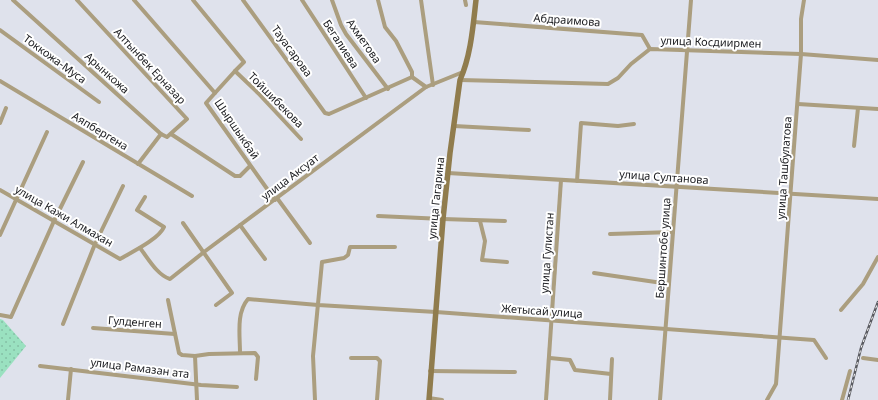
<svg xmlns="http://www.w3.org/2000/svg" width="878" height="400" font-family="'Noto Sans',sans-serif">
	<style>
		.grass { fill: url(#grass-dots) }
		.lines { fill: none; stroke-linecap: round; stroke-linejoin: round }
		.street { stroke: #ab9e7f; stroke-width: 4 }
		.secondary { stroke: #907c4d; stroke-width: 5.5 }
		.rail-casing { stroke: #595a60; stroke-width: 2.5 }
		.rail { stroke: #fff; stroke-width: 1; stroke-dasharray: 3; stroke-linecap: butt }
		.labels { text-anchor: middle; stroke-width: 4; stroke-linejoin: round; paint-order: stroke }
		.street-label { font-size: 11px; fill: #191a1e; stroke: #fff }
	</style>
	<defs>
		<pattern id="grass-dots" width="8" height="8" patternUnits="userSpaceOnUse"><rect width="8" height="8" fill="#9ae1c0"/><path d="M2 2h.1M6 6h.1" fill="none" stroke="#84c0a5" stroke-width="1.8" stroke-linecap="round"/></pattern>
	</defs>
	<rect width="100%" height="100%" fill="#dfe2ec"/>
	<polygon class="grass" points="0,319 3,320 26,346 0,378"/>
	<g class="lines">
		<g class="street">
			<polyline points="13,0 161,134 138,164"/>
			<polyline points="77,0 187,119 167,137 161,134"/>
			<polyline points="134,0 215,93 206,103 275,200"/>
			<polyline points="193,0 244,62 235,71 258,93 301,139"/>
			<polyline points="243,0 325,113 329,114 412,77"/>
			<polyline points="302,0 366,98"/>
			<polyline points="332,0 341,25 346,34 388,89"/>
			<polyline points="378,0 385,27 396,41 412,72 412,77 426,87"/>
			<polyline points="421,0 433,85"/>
			<polyline points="465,0 466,5"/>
			<polyline points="474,22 642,35 650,49"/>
			<polyline points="0,30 99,102"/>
			<polyline points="460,80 608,84 618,78 631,64 650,49 801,54 878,60"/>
			<polyline points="0,81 192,196"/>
			<polyline points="215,93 235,71"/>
			<polyline points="798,104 878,109"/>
			<polyline points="0,123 6,108"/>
			<polyline points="454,126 529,130"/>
			<polyline points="171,134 235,176 240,176 250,166"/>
			<polyline points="854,146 858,108"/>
			<polyline points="448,173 878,199"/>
			<polyline points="577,181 581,123 618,126 634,124"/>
			<path d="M0 190 120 259C132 252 159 239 164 227L137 210 145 197"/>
			<polyline points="277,198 310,243"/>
			<polyline points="378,216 443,219 505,221"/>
			<polyline points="480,221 485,241 482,260 507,262"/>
			<polyline points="183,223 232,293 216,305"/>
			<polyline points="240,225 265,259"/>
			<polyline points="610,234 673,232"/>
			<polyline points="0,235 47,132"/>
			<path d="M140 248C148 258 157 275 170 279L204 252 426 87 463 72"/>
			<polyline points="594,273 669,284"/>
			<polyline points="168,300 179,353 182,355 195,356 209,354 255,353 258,357 256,379"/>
			<polyline points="841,310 863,284 878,257"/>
			<polyline points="0,315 11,317 54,221 83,162"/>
			<polyline points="63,324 95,244 123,186"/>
			<polyline points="93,328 175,334"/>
			<path d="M240 353C240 335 236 313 248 299L318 305 436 312 814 340 826 358"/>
			<polyline points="195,356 197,400"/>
			<polyline points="351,358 377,358 380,361 377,400"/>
			<polyline points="550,358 570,360 575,370 611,374"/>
			<polyline points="863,358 878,360"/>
			<polyline points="40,366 201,385 237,387"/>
			<polyline points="430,371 515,372"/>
			<polyline points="429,398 442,400"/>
			<polyline points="68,400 71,369"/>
			<polyline points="315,400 313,356 322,262 344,258 348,255 350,247 395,247"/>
			<polyline points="546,400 561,180"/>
			<polyline points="610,400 612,359"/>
			<polyline points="660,400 691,0"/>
			<polyline points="767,400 776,384 801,54 801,19 804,0"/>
			<polyline points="842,400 850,371"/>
		</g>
		<path class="secondary" d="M429 400 443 219 450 153 460 80C471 55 473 26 476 0"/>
		<g class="rail-casing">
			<polyline id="rail" points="848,400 861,348 878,302"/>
		</g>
		<use href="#rail" class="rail"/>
	</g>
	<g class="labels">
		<g class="street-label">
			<text transform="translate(567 20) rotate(4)" y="4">Абдраимова</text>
			<text transform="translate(364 41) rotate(55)" y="4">Ахметова</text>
			<text transform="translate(711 42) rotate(2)" y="4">улица Косдиирмен</text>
			<text transform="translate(341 44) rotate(57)" y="4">Бегалиева</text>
			<text transform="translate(292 51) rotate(54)" y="4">Тауасарова</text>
			<text transform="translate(55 59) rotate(36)" y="4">Токкожа-Муса</text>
			<text transform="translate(150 66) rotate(47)" y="4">Алтынбек Ерназар</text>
			<text transform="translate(107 73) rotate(42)" y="4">Арынкожа</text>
			<text transform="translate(276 100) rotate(45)" y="4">Тойшибекова</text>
			<text transform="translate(237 129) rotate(56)" y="4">Шыршыкбай</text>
			<text transform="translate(100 131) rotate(31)" y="4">Аяпбергена</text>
			<text transform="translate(784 168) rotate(-86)" y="4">улица Ташбулатова</text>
			<text transform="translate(290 177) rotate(-37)" y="4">улица Аксуат</text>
			<text transform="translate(664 177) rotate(4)" y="4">улица Султанова</text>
			<text transform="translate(436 198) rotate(-84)" y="4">улица Гагарина</text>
			<text transform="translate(64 216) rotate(30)" y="4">улица Кажи Алмахан</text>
			<text transform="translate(663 248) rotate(-86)" y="4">Бершинтобе улица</text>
			<text transform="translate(547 253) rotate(-86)" y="4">улица Гулистан</text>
			<text transform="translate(542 311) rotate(4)" y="4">Жетысай улица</text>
			<text transform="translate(135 322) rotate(4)" y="4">Гулденген</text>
			<text transform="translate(140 368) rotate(7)" y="4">улица Рамазан ата</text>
		</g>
	</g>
</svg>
